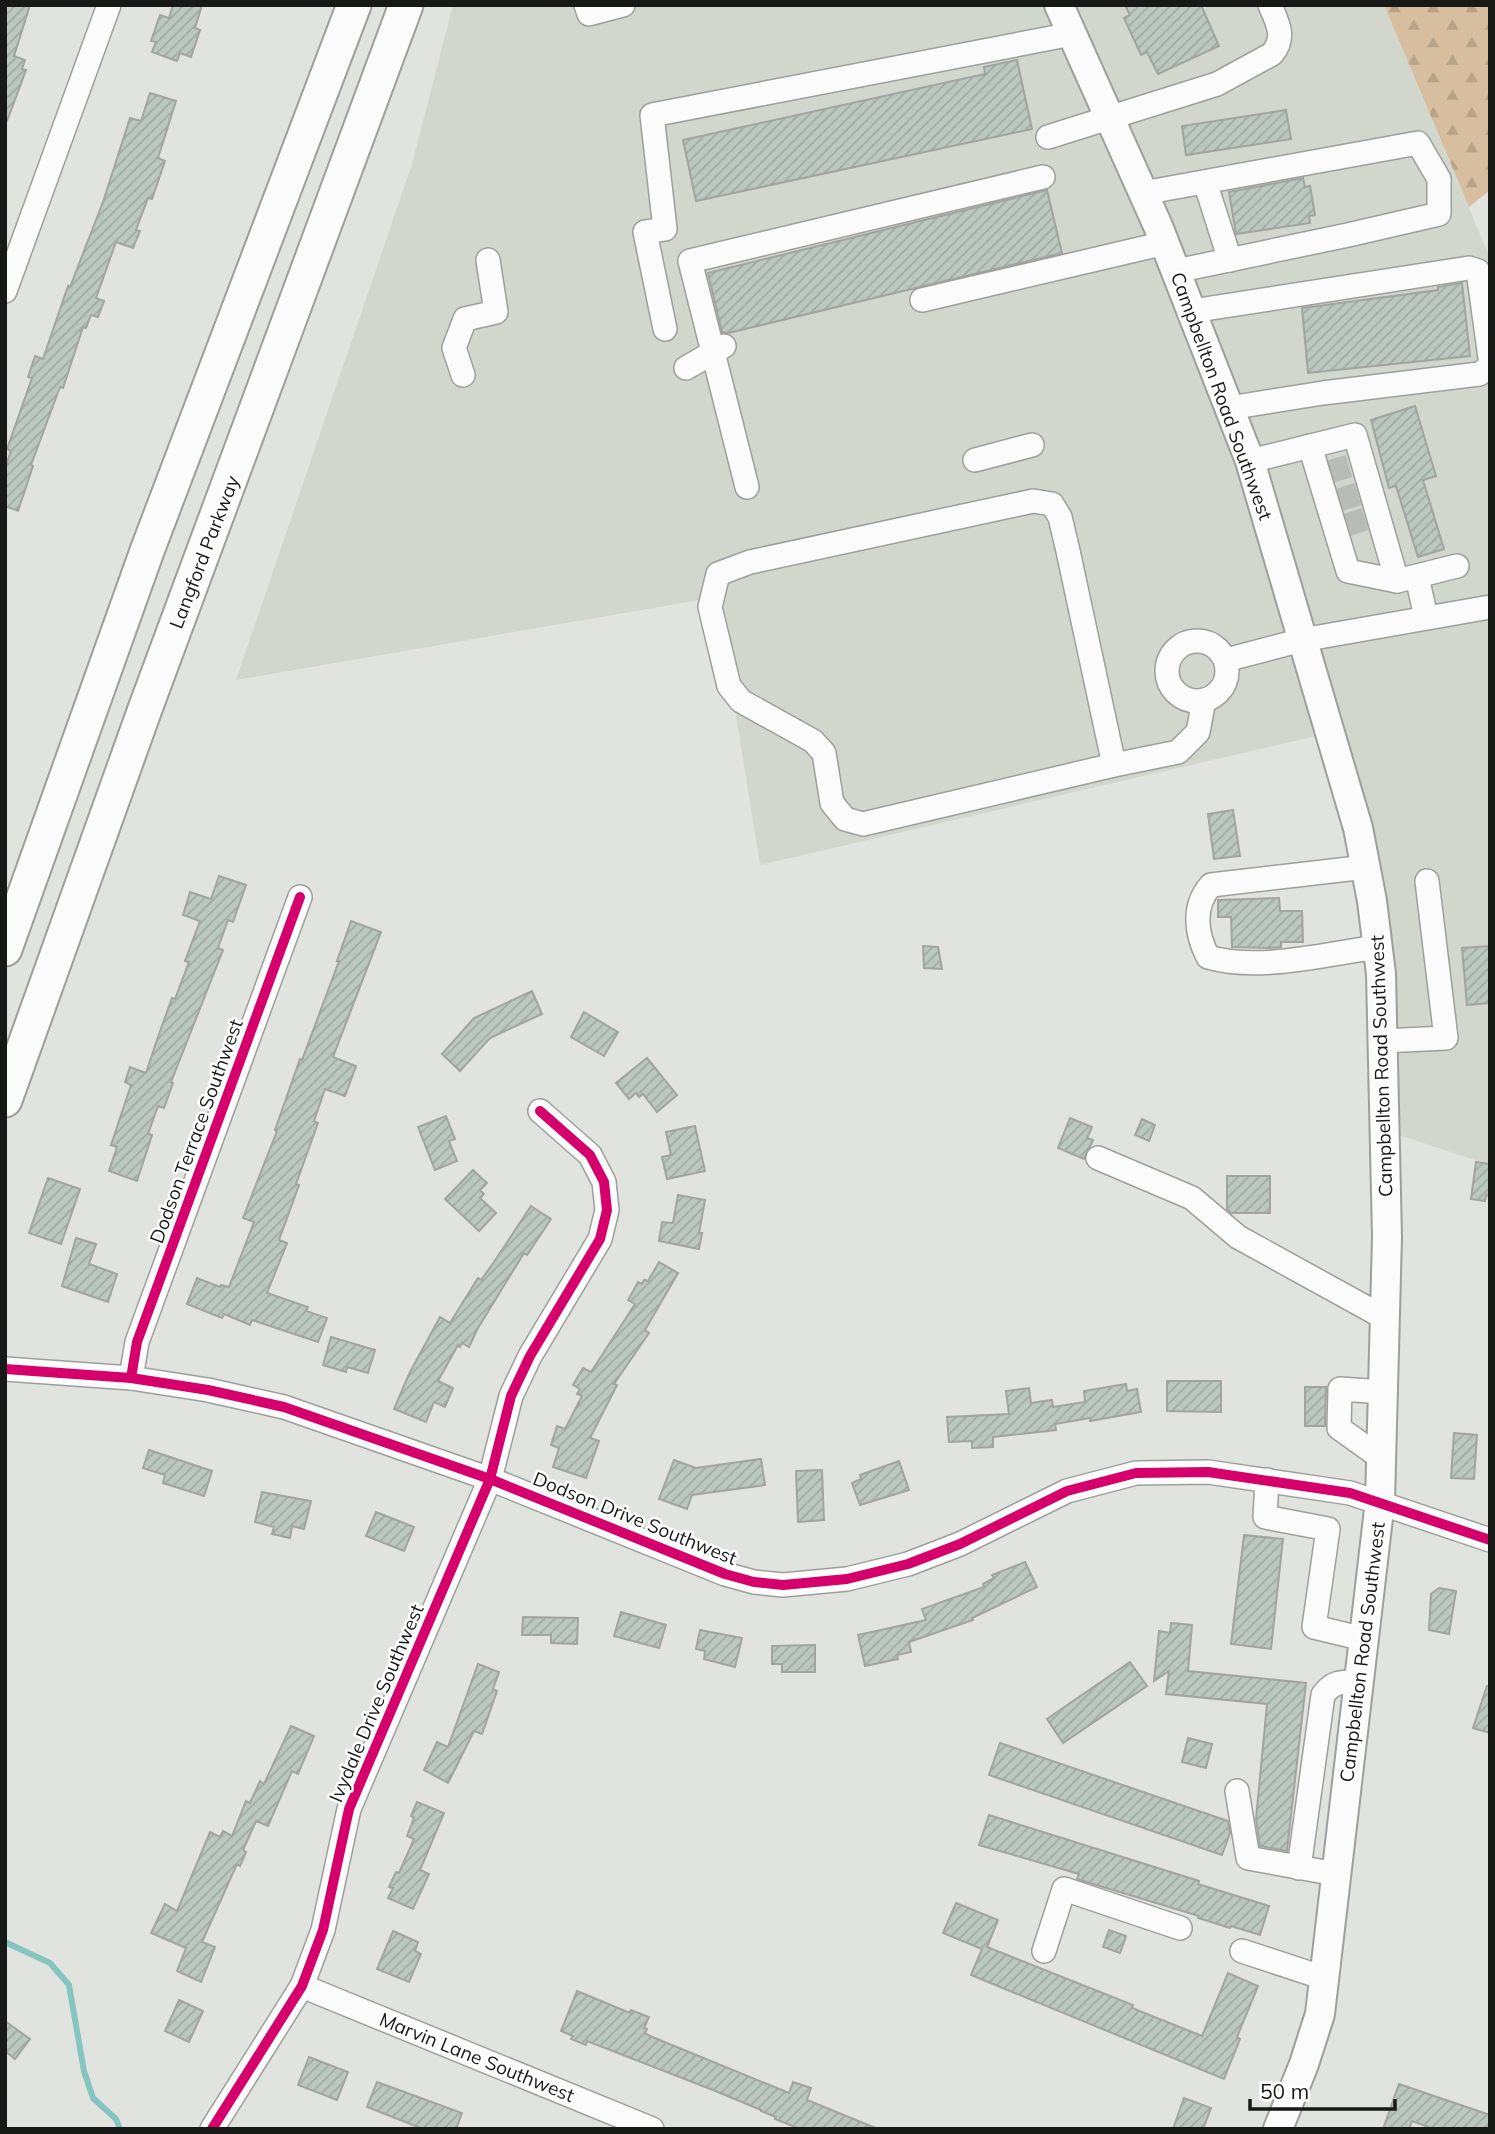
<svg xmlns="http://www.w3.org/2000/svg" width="1495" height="2134" font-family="Mulish,sans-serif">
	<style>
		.built { fill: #d1d7cd }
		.forest { fill: url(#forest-firs) }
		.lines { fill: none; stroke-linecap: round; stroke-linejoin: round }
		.stream { stroke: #84c5c0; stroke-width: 6 }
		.building { fill: url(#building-hatch); stroke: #a2a4a1; stroke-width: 2 }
		.minor-tunnel { stroke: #b9bbb7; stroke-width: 23; stroke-dasharray: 23 11; stroke-linecap: butt }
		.minor-casing { stroke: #9d9f9b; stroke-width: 26 }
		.major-casing { stroke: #9d9f9b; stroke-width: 32 }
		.highway-casing { stroke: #9d9f9b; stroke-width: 37 }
		.minor { stroke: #fafbfa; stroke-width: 23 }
		.major { stroke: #fafbfa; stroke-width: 28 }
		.highway { stroke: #fafbfa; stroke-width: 33 }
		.cycleway-casing { stroke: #fff; stroke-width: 15 }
		.cycleway { stroke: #d6006c; stroke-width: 10 }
		.labels { text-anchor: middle; stroke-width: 5; stroke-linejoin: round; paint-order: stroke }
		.street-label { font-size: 19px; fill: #171916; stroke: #fff }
	</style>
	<defs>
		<pattern id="forest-firs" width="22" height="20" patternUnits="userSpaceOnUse" patternTransform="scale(1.75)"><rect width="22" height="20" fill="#d6be9f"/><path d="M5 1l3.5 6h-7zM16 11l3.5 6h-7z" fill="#b7a388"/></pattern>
		<pattern id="building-hatch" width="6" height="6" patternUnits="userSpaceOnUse" patternTransform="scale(1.75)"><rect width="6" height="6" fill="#bac8bf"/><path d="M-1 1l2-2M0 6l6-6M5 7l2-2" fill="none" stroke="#9faba3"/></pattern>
	</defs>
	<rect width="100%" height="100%" fill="#e1e3df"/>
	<polygon class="built" points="453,5 1384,5 1490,258 1490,1165 1384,1130 1342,730 760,865 717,597 236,680 412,164"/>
	<polygon class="forest" points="1384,5 1490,5 1490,190 1469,207"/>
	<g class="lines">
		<polyline class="stream" points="5,1942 50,1963 69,1985 84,2071 93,2098 116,2119 120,2129"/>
	</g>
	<g class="building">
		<polygon points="5,5 30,5 14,56 25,60 22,69 26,70 7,121 5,121"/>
		<polygon points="173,5 202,5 195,28 200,30 191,57 180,53 177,61 152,52 156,42 151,41 160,15 169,18"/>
		<polygon points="1125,5 1201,5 1219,46 1158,74 1147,52 1141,55 1124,18 1130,15"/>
		<polygon points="1017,60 1032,129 696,201 683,140 985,74 984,67"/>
		<polygon points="150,93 176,101 158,158 165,161 152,199 148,198 136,230 140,231 133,248 116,242 96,298 104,301 98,317 91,315 86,328 83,327 63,388 60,387 31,465 33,466 18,511 5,506 5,468 11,451 7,449 32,378 28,377 35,356 43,359 68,286 70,287 103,202 130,118 141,121"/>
		<polygon points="1286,110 1291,139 1186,155 1182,126"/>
		<polygon points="1303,178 1305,187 1310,186 1315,215 1309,216 1310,223 1236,234 1229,192"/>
		<polygon points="1047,190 1062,253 728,333 722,332 708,273"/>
		<polygon points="1462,283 1470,356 1308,373 1302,308 1438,290 1438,287"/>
		<polygon points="1415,406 1436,476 1423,480 1444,549 1418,557 1396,486 1389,488 1371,420"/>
		<polygon points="1233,810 1240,856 1214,859 1208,814"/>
		<polygon points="219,876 246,885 233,922 228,920 218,948 223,950 171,1082 173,1083 164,1108 158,1106 148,1134 152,1135 137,1181 109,1171 117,1147 111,1145 131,1085 125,1082 130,1067 146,1073 159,1034 172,998 175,999 189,962 185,961 200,921 183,915 190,892 211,899"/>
		<polygon points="1279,898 1280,911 1302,911 1303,942 1281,942 1281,947 1270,948 1232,947 1231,917 1218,917 1218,900"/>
		<polygon points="351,921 381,932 333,1057 356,1066 345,1096 325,1089 314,1121 318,1123 296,1184 299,1185 279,1240 287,1243 267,1293 308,1307 306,1311 327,1318 318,1342 252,1320 250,1325 224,1314 222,1318 187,1304 197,1278 220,1287 221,1285 229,1287 254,1222 243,1218 277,1131 275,1130 300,1059 302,1060 339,961 337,961"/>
		<polygon points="923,946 938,947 942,969 924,968"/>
		<polygon points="1490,946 1490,1003 1467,1005 1462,948"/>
		<polygon points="532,991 542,1014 490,1038 460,1071 442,1054 474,1018"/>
		<polygon points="584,1012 618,1032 604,1056 571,1037"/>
		<polygon points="647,1058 677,1095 657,1112 643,1094 639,1097 636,1093 629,1099 616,1083"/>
		<polygon points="446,1116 455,1139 449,1141 457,1161 435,1170 418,1127"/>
		<polygon points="1070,1118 1092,1127 1087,1138 1093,1140 1084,1159 1058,1148"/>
		<polygon points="1142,1119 1155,1125 1149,1141 1135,1135"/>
		<polygon points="695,1126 705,1171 667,1179 662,1157 671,1155 666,1132"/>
		<polygon points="1476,1162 1490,1164 1490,1196 1486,1195 1485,1201 1471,1199"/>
		<polygon points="473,1170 487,1183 480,1190 484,1194 480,1198 496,1213 479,1231 445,1199"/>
		<polygon points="1227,1176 1270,1176 1270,1213 1231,1213 1227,1209"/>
		<polygon points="48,1178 80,1189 61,1244 29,1233"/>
		<polygon points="678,1195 705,1200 699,1233 702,1233 699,1249 659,1241 662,1222 673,1223"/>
		<polygon points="531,1206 551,1219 527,1255 524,1253 478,1328 469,1347 462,1343 460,1347 458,1345 438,1381 453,1388 445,1407 434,1402 426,1422 394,1409 409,1374 440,1317 450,1323 478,1278 481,1280 494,1262"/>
		<polygon points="76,1238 96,1244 89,1264 117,1274 108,1302 62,1286"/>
		<polygon points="659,1262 678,1273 645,1330 649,1333 614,1384 617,1385 590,1438 599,1441 586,1478 553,1467 559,1448 551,1445 557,1426 565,1429 582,1396 577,1394 580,1389 573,1385 583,1368 591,1372 635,1304 628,1300 638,1282 642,1284 644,1280 648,1281"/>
		<polygon points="331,1337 375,1350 368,1373 347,1367 346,1372 323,1365"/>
		<polygon points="1167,1381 1221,1381 1221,1412 1167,1411"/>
		<polygon points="1126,1384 1127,1391 1137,1389 1141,1412 1090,1421 1090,1418 1055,1424 1056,1430 993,1437 993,1447 972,1448 972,1441 949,1442 947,1417 1009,1414 1006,1391 1029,1388 1031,1403 1052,1400 1053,1407 1085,1402 1084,1391"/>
		<polygon points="1305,1387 1326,1387 1325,1426 1305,1426"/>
		<polygon points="1454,1433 1477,1435 1474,1479 1451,1478"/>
		<polygon points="149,1450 212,1471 204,1496 163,1483 165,1475 143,1468"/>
		<polygon points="761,1459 765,1485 692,1495 687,1509 659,1499 674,1460 696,1468"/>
		<polygon points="899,1461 909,1490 860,1505 852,1483 861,1479 860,1475"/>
		<polygon points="822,1470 824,1520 798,1522 796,1471"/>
		<polygon points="262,1492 311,1501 304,1529 292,1526 290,1538 272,1534 274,1527 255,1522"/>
		<polygon points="376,1512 414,1527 404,1551 366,1536"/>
		<polygon points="1244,1535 1283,1539 1271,1649 1231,1644"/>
		<polygon points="1025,1562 1037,1587 972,1618 973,1620 909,1642 911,1652 897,1655 898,1659 865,1666 858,1635 926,1620 922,1609 984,1587 983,1584 994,1578 992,1575"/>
		<polygon points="1439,1588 1456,1591 1449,1634 1429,1630 1431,1594"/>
		<polygon points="621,1612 666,1625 659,1648 614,1636"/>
		<polygon points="523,1617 578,1618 577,1644 551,1643 551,1635 522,1635"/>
		<polygon points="1171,1623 1192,1625 1188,1671 1306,1683 1287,1851 1260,1846 1256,1819 1267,1704 1166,1694 1169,1671 1154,1681 1159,1631 1170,1633"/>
		<polygon points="700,1630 742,1638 735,1667 704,1659 705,1651 696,1649"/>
		<polygon points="815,1645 815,1672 782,1672 782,1664 772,1664 772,1646"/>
		<polygon points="1130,1662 1147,1686 1063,1743 1047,1719"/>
		<polygon points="478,1664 499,1672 493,1689 497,1691 482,1734 474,1731 448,1783 424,1770 437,1742 448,1747"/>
		<polygon points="1487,1686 1490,1686 1490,1733 1473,1728"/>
		<polygon points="291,1726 314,1736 298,1774 292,1771 268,1826 256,1821 243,1850 246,1852 240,1866 237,1864 202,1942 215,1947 201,1982 177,1971 186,1948 151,1933 165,1904 177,1911 210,1832 220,1837 223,1831 232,1836 246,1801 250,1803 260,1781 264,1784"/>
		<polygon points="1188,1738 1212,1744 1206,1768 1182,1762"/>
		<polygon points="1000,1743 1228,1821 1230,1833 1222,1855 989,1775"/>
		<polygon points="417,1802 444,1813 420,1870 429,1874 413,1909 388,1898 393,1888 389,1887 396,1872 399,1873 414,1839 407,1836 414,1818 411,1816"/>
		<polygon points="989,1815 1199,1881 1198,1884 1269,1906 1260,1935 1231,1926 1230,1928 1198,1918 1199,1916 1077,1879 1079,1874 979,1845"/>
		<polygon points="956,1903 998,1920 987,1947 1133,2005 1132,2008 1202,2036 1228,1973 1258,1986 1237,2037 1240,2039 1224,2079 971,1975 982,1949 943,1933"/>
		<polygon points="1109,1930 1126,1936 1120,1953 1103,1947"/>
		<polygon points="393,1931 418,1942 415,1951 421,1954 409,1982 377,1969"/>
		<polygon points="577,1991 630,2013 631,2010 649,2017 644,2028 647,2029 645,2033 650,2036 789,2093 793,2082 811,2088 807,2100 878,2129 800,2129 775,2119 776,2117 761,2111 761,2110 713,2090 587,2041 586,2045 571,2039 573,2036 561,2031"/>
		<polygon points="179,2000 203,2011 189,2042 165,2031"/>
		<polygon points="5,2021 30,2039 15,2059 5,2051"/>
		<polygon points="309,2057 348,2072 337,2100 298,2085"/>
		<polygon points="377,2082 462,2113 456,2129 423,2129 367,2107"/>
		<polygon points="1399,2084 1490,2115 1490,2129 1434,2129 1412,2121 1409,2129 1383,2129"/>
		<polygon points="1184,2098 1211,2108 1203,2129 1173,2129"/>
	</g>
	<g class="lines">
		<g class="minor-tunnel">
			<polyline points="1329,472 1349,466"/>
			<polyline points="1339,500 1358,494"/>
			<polyline points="1347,525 1365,519"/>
		</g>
		<g class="minor-casing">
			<g id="minor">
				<polyline points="586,5 589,14 623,5"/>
				<path d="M1048 137 1217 84 1272 54C1286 37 1278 24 1270 5"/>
				<polyline points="1205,182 1230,260"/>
				<polyline points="1143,193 1418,143 1439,179 1439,214 1348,235 1176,271"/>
				<polyline points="5,291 109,5"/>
				<polyline points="922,300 1165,243"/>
				<polyline points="1192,311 1469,268 1478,271 1490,358"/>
				<polyline points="665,329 645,232 665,229 652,115 1072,34"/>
				<polyline points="686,368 724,346"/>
				<polyline points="463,375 454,348 465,319 496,312 488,260"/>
				<polyline points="1229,408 1323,393 1479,374 1490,367"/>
				<polyline points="1310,446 1348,571 1397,581"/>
				<polyline points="975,460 1032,445"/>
				<polyline points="1250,461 1355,435 1397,581 1457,566"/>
				<polyline points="747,487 690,261 1043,177"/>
				<polyline points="1417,577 1426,617"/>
				<circle cx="1197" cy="671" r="30"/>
				<polyline points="1226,660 1302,640 1490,607"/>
				<polyline points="1114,765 863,824 845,819 832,803 824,753 813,741 741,701 729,686 710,607 718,574 750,562 1033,501 1052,504 1060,517 1068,551 1114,765 1178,752 1198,732 1204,700"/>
				<path d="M1366 867 1211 885C1192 906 1196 934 1208 957 1260 972 1325 954 1378 947"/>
				<polyline points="1382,1041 1446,1038 1427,881"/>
				<polyline points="1098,1158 1192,1198 1238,1237 1385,1318"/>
				<polyline points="5,1369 131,1378 208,1390 284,1407 490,1479 725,1574 754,1582 783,1585 847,1579 908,1564 960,1544 1067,1491 1136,1473 1208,1472 1350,1493 1490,1540"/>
				<polyline points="131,1378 137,1342 300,897"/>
				<polyline points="1381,1458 1339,1428 1340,1389 1383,1392"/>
				<polyline points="1267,1480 1265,1517 1328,1529 1314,1627 1364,1639"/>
				<polyline points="1237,1791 1248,1858 1336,1874"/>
				<path d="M1299 1868 1323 1695C1333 1681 1342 1682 1358 1682"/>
				<polyline points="1044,1951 1064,1889 1180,1928"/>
				<polyline points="1242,1951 1324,1978"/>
				<polyline points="302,1986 652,2129"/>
				<polyline points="212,2129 302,1986 323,1930 349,1809 490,1479 511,1396 530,1356 600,1239 607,1210 604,1182 590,1155 540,1111"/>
			</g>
		</g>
		<g class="major-casing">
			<polyline id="major" points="1059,5 1158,226 1250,461 1358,828 1372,901 1381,974 1387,1237 1380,1501 1320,2014 1304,2064 1278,2129"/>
		</g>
		<g class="highway-casing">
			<g id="highway">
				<polyline points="5,949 147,551 354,5"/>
				<polyline points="5,1100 145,709 406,5"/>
			</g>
		</g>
		<use href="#minor" class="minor"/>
		<use href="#major" class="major"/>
		<use href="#highway" class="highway"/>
		<g class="cycleway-casing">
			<g id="cycleway">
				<polyline points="5,1369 131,1378 208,1390 284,1407 490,1479 725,1574 754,1582 783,1585 847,1579 908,1564 960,1544 1067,1491 1136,1473 1208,1472 1350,1493 1490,1540"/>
				<polyline points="131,1378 137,1342 300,897"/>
				<polyline points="212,2129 302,1986 323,1930 349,1809 490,1479 511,1396 530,1356 600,1239 607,1210 604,1182 590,1155 540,1111"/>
			</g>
		</g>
		<use href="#cycleway" class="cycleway"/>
	</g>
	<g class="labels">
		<g class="street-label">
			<text transform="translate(1222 396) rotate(70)" y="7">Campbellton Road Southwest</text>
			<text transform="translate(204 552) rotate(-69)" y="7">Langford Parkway</text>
			<text transform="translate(1381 1066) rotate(-92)" y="7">Campbellton Road Southwest</text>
			<text transform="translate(196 1131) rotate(-70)" y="7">Dodson Terrace Southwest</text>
			<text transform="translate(635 1518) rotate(22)" y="7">Dodson Drive Southwest</text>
			<text transform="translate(1362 1652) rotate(-83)" y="7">Campbellton Road Southwest</text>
			<text transform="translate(376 1703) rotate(-67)" y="7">Ivydale Drive Southwest</text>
			<text transform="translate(477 2057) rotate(22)" y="7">Marvin Lane Southwest</text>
		</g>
	</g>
	<rect width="1495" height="2134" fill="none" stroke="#171916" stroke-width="14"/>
	<path d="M1250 2099v10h145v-10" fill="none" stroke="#171916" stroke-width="3.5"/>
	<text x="1260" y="2099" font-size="21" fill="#171916" stroke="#ffffff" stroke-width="5" paint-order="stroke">50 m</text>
</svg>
